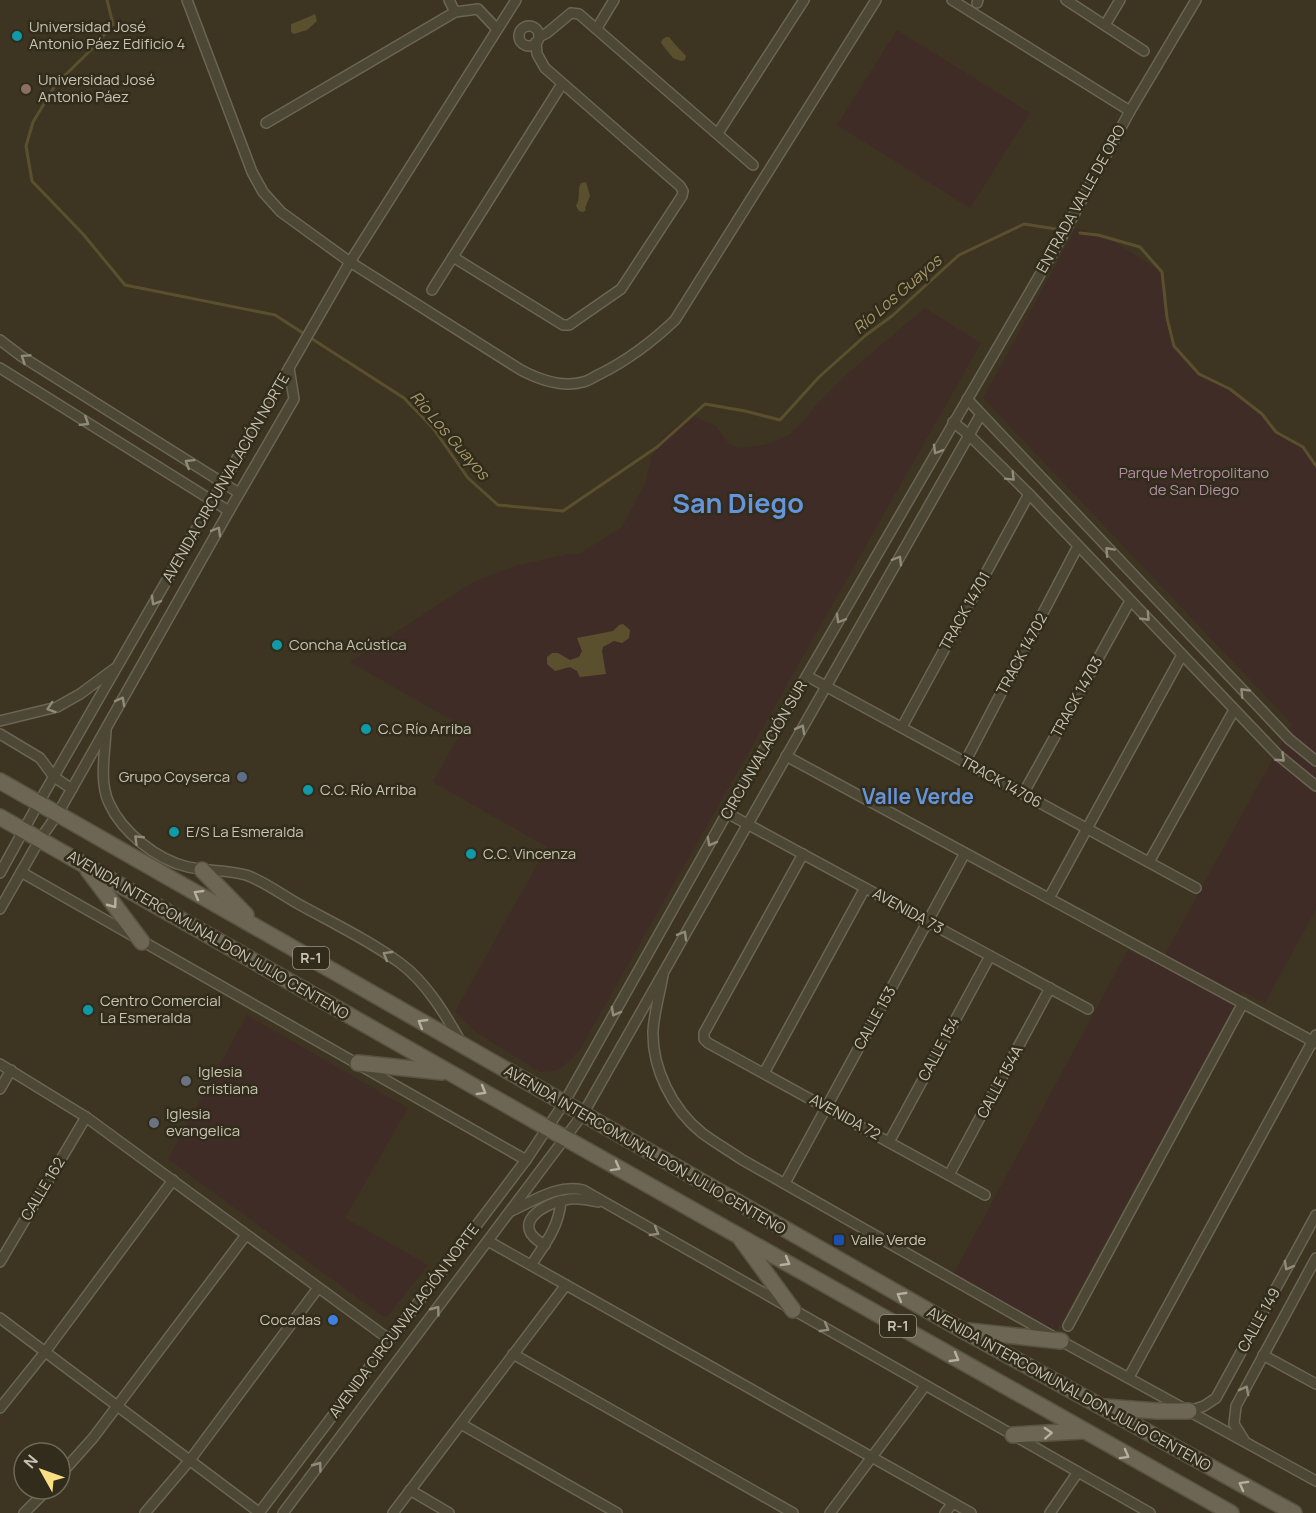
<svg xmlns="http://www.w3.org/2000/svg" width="1316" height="1513" font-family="Manrope,sans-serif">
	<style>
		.green { fill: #402c26 }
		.water { fill: #5b502e }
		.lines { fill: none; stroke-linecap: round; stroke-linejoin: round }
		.stream { stroke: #5b502e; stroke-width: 3 }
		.minor-casing { stroke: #6a6554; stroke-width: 12 }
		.primary-casing { stroke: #585342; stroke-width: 18 }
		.minor { stroke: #4d4736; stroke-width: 9 }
		.primary { stroke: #6d6654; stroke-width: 15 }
		.oneway { stroke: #918b7a }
		.oneway2 { stroke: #b6b09e }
		.culture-dot { fill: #0f9aa8; stroke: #312c1b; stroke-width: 2 }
		.education-dot { fill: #8d6e63; stroke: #312c1b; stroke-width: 2 }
		.service-dot { fill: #5c6f8a; stroke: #312c1b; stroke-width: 2 }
		.worship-dot { fill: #6b7280; stroke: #312c1b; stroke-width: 2 }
		.transit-dot { fill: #1a4fb4; stroke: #312c1b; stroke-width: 2 }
		.shop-dot { fill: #3f7fe0; stroke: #312c1b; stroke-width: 2 }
		.labels { text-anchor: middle; stroke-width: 5; stroke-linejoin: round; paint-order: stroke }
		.shield { fill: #312c1b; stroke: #9b9684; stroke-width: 1.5 }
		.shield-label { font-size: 14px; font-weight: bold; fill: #c8c3b1 }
		.poi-label { font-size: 15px; fill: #c8c3b1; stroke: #312c1b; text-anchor: start }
		.street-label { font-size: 15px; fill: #c8c3b1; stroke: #312c1b }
		.park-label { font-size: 15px; fill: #b38da4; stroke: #312c1b }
		.water-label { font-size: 16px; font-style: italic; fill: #a89869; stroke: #312c1b }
		.district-label { font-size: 21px; font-weight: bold; fill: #6594da; stroke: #312c1b }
		.town-label { font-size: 27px; font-weight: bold; fill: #6594da; stroke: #312c1b }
	</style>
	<rect width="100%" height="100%" fill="#3d3522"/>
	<g class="green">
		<polygon points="897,30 1030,113 970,208 837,125"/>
		<polygon points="1076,228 1107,237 1162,272 1167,318 1174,346 1199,374 1230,389 1262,414 1276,432 1303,447 1316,466 1316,909 1265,1003 1242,991 1056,1332 953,1275 1128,950 1159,965 1292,724 983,398"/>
		<polygon points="925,308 981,343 579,1051 565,1065 555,1071 540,1072 477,1033 455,1012 547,847 433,782 464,727 350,662 473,582 515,566 568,554 579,554 622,527 646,482 651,457 663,438 681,422 696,417 716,426 729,444 739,448 765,445 789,435 805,420 816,405 848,373"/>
		<polygon points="247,1015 408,1108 345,1218 428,1265 387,1317 381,1315 168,1159"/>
	</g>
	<g class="water">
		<path d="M315 14 317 21 307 30 294 34 291 32V24C300 21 308 17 315 14Z"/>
		<path d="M666 37H669C675 45 681 50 686 56L685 60 681 61 673 58 661 43 662 40Z"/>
		<path d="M586 182 590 196 585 208 586 210 583 212 579 211 576 206C581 198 577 190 581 183Z"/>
		<polygon points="623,624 630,630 629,638 622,643 614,641 603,647 602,651 606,674 580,677 577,671 570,667 555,671 547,664 547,657 552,653 558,653 570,660 579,657 582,651 577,638 613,631 619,625"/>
	</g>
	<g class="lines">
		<g class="stream">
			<polyline points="107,0 113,24 95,46 56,84 33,122 26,146 32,181 83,234 125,285 275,315 404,398 433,428 468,478 498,505 563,511 657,447 705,404 745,411 780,420 819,377 866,335 892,316 959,255 1024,224 1056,229"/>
			<polyline points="1080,233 1098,235 1140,247 1162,272 1167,318 1174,346 1199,374 1230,389 1262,414 1276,432 1303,447 1316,466"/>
		</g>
		<g class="minor-casing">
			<g id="minor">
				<path d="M187 0 252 172 263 192 281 212 350 262 521 370C540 380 562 388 583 382 589 381 595 376 600 374 628 360 653 341 675 320L876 0"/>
				<polyline points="449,0 455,12"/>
				<polyline points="952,0 1130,111"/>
				<polyline points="1066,0 1144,51"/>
				<polyline points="977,3 978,0"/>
				<polyline points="1105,25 1120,0"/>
				<circle cx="529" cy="36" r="10"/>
				<polyline points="597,28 614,0"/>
				<polyline points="539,37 547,33 571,13 579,14 753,165"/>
				<polyline points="266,123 455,12 478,9 497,29"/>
				<polyline points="718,133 804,0"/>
				<polyline points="453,257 563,325 569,325 621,289 682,196 683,191 680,186 545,68 537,54 536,42"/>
				<polyline points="432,290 562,84"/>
				<polyline points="0,340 21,356 239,493"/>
				<polyline points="0,368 229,511"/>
				<polyline points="967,399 1289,739 1316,761"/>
				<polyline points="953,422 969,435 1029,494 1278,755 1316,786"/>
				<polyline points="807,676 1196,888"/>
				<polyline points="0,721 57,707 80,694 114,669"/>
				<polyline points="902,727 1029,494"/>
				<path d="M106 731C105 753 99 782 109 803 122 832 157 860 188 867 207 871 228 870 246 875 264 881 285 897 302 906 335 924 370 941 400 963 426 982 445 1014 461 1042"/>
				<polyline points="0,734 40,758 54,777 72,789"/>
				<polyline points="786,756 1316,1043"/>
				<polyline points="965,762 1078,546"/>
				<polyline points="1023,794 1130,601"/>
				<polyline points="727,813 1088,1009"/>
				<polyline points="803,854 704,1033 704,1039 708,1043 985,1195"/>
				<polyline points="1149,862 1234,710"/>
				<polyline points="21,872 526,1160"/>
				<polyline points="0,873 38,804 350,262 516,0"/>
				<polyline points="1049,898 1182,655"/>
				<polyline points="0,909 40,839 57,815 229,511 294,399 289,368"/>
				<path d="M663 975C660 993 654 1013 653 1031 652 1068 672 1109 702 1133 714 1142 728 1150 741 1159L1061 1341 1316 1481"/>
				<polyline points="0,1064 86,1117 390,1340"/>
				<polyline points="764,1073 865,888"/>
				<polyline points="0,1089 11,1070"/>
				<polyline points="889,1142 990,956"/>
				<polyline points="949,1175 1050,988"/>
				<polyline points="785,1183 965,853"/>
				<path d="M511 1211C534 1201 557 1184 583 1190L1150 1513"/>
				<polyline points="488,1241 971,1513"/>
				<path d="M545 1245C507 1225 544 1202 570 1199 580 1198 589 1200 598 1202"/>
				<polyline points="0,1262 86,1117"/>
				<path d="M531 1265C545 1244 559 1227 561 1201"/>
				<polyline points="0,1318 260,1513"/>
				<polyline points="1068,1326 1243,1003"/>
				<polyline points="513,1354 793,1513"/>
				<polyline points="1263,1355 1316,1384"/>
				<polyline points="1129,1377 1316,1035"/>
				<polyline points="0,1408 45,1352 173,1180"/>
				<polyline points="1189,1411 1204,1406 1216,1398 1316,1215"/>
				<polyline points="461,1424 617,1513"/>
				<polyline points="1244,1440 1234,1424 1236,1406 1316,1258"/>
				<polyline points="60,1475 93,1438 246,1235"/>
				<polyline points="410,1490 449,1513"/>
				<polyline points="24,1513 48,1489"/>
				<polyline points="145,1513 190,1460 318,1288"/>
				<polyline points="259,1513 526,1160 564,1103 727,813 1063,235 1130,111 1196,0"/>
				<polyline points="283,1513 583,1114 981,414"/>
				<polyline points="393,1513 566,1285"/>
				<polyline points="830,1513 925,1386"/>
				<polyline points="945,1513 953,1503"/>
				<polyline points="1050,1513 1078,1472"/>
			</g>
		</g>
		<g class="primary-casing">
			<g id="primary">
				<polyline points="0,781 962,1330 1294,1513"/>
				<polyline points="0,817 565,1138 1231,1513"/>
				<polyline points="88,870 142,942"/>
				<polyline points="202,870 246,915"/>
				<polyline points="358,1063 442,1072"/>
				<polyline points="741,1239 793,1310"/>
				<polyline points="969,1331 1061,1341"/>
				<polyline points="1105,1407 1157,1411 1189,1411"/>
				<polyline points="1013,1435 1082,1431"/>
			</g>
		</g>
		<use href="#minor" class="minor"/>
		<use href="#primary" class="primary"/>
	</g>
	<defs><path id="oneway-chevron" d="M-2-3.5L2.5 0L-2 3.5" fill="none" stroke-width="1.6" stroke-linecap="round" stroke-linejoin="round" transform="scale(1.5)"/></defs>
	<g class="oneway">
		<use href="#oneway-chevron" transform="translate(25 358) rotate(-146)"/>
		<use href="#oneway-chevron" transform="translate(85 422) rotate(32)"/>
		<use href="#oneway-chevron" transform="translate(937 450) rotate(120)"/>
		<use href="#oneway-chevron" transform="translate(189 463) rotate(-148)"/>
		<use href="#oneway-chevron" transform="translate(1011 477) rotate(45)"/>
		<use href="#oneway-chevron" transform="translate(217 531) rotate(-60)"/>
		<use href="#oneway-chevron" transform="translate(1109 551) rotate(-133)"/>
		<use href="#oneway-chevron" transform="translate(898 560) rotate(-60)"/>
		<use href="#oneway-chevron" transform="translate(155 601) rotate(120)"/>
		<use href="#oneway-chevron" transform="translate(1146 617) rotate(46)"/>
		<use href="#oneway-chevron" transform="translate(840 619) rotate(120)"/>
		<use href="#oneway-chevron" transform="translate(1244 692) rotate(-134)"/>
		<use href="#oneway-chevron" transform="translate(121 701) rotate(-61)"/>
		<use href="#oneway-chevron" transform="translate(51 708) rotate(162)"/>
		<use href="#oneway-chevron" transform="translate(801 729) rotate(-61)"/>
		<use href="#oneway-chevron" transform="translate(1281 758) rotate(43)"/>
		<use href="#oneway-chevron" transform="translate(138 839) rotate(-136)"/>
		<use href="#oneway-chevron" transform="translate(711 842) rotate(119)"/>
		<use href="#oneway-chevron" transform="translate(683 935) rotate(-60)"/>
		<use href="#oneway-chevron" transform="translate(387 955) rotate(-149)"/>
		<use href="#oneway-chevron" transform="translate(615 1012) rotate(119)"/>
		<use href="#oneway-chevron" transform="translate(655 1232) rotate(30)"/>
		<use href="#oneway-chevron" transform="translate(1288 1266) rotate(119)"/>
		<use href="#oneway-chevron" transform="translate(436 1310) rotate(-53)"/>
		<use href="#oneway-chevron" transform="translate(825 1328) rotate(30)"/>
		<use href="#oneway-chevron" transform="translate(1245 1390) rotate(-62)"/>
		<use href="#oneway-chevron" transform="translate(318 1466) rotate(-53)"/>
	</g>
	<g class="oneway2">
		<use href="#oneway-chevron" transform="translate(198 894) rotate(-150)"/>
		<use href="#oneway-chevron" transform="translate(113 904) rotate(53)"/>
		<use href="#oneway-chevron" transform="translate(422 1023) rotate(-150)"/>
		<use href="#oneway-chevron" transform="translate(482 1091) rotate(30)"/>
		<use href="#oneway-chevron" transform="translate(616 1167) rotate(29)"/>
		<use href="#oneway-chevron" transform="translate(786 1262) rotate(30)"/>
		<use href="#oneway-chevron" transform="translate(901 1296) rotate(-150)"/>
		<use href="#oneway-chevron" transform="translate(955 1358) rotate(30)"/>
		<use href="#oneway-chevron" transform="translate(1048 1433) rotate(-3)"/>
		<use href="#oneway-chevron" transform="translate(1125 1455) rotate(29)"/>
		<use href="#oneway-chevron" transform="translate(1243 1485) rotate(-151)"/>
	</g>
	<g class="culture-dot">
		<circle cx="17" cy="36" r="6"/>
		<circle cx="277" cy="645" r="6"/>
		<circle cx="366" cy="729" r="6"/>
		<circle cx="308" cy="790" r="6"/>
		<circle cx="174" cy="832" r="6"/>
		<circle cx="471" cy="854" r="6"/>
		<circle cx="88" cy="1010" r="6"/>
	</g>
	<circle class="education-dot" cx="26" cy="89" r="6"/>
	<circle class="service-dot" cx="242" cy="777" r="6"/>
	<g class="worship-dot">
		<circle cx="186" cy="1081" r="6"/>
		<circle cx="154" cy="1123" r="6"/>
	</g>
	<rect class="transit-dot" x="833" y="1234" width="12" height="12" rx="3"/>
	<circle class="shop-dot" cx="333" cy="1320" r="6"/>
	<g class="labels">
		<g class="shield">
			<rect x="293" y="947" width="36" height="22" rx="4.5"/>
			<rect x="880" y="1315" width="36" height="22" rx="4.5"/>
		</g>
		<g class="shield-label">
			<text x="311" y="963">R-1</text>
			<text x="898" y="1331">R-1</text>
		</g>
		<g class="poi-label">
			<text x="29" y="32">Universidad José<tspan x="29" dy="17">Antonio Páez Edificio 4</tspan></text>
			<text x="38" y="85">Universidad José<tspan x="38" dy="17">Antonio Páez</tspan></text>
			<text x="289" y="650">Concha Acústica</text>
			<text x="378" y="734">C.C Río Arriba</text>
			<text x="230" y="782" text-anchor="end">Grupo Coyserca</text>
			<text x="320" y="795">C.C. Río Arriba</text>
			<text x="186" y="837">E/S La Esmeralda</text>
			<text x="483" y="859">C.C. Vincenza</text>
			<text x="100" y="1006">Centro Comercial<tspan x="100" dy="17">La Esmeralda</tspan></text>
			<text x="198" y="1077">Iglesia<tspan x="198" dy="17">cristiana</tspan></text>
			<text x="166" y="1119">Iglesia<tspan x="166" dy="17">evangelica</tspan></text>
			<text x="851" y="1245">Valle Verde</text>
			<text x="321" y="1325" text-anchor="end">Cocadas</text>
		</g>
		<g class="street-label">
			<text transform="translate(1081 199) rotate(-61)" y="5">ENTRADA VALLE DE ORO</text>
			<text transform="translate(226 478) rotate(-60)" y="5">AVENIDA CIRCUNVALACIÓN NORTE</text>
			<text transform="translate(965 611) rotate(-61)" y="5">TRACK 14701</text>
			<text transform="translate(1022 654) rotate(-62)" y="5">TRACK 14702</text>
			<text transform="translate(1077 697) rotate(-61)" y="5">TRACK 14703</text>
			<text transform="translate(764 750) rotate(-60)" y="5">CIRCUNVALACIÓN SUR</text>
			<text transform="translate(1001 782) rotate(29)" y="5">TRACK 14706</text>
			<text transform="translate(908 911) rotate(29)" y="5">AVENIDA 73</text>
			<text transform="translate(208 935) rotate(30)" y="5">AVENIDA INTERCOMUNAL DON JULIO CENTENO</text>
			<text transform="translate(875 1018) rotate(-61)" y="5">CALLE 153</text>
			<text transform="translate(939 1049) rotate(-62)" y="5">CALLE 154</text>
			<text transform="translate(1000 1082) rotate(-62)" y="5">CALLE 154A</text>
			<text transform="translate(845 1117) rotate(29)" y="5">AVENIDA 72</text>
			<text transform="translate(645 1150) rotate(30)" y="5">AVENIDA INTERCOMUNAL DON JULIO CENTENO</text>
			<text transform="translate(43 1189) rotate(-59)" y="5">CALLE 162</text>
			<text transform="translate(1259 1320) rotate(-61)" y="5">CALLE 149</text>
			<text transform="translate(404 1321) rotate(-53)" y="5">AVENIDA CIRCUNVALACIÓN NORTE</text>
			<text transform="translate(1069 1389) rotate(29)" y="5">AVENIDA INTERCOMUNAL DON JULIO CENTENO</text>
		</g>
		<g class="park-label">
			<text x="1194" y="478">Parque Metropolitano<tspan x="1194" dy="17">de San Diego</tspan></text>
		</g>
		<g class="water-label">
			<text transform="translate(897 294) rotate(-41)" y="6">Río Los Guayos</text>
			<text transform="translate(450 435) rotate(49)" y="6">Río Los Guayos</text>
		</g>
		<g class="district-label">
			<text x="918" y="804">Valle Verde</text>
		</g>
		<g class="town-label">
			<text x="738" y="513">San Diego</text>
		</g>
	</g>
	<g transform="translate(42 1471) rotate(310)"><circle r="28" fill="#312c1b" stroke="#6d6857" stroke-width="1.5"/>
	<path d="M0-4.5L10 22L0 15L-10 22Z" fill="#fbe083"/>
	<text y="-9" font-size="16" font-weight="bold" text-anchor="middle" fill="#c8c3b1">N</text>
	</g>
</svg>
